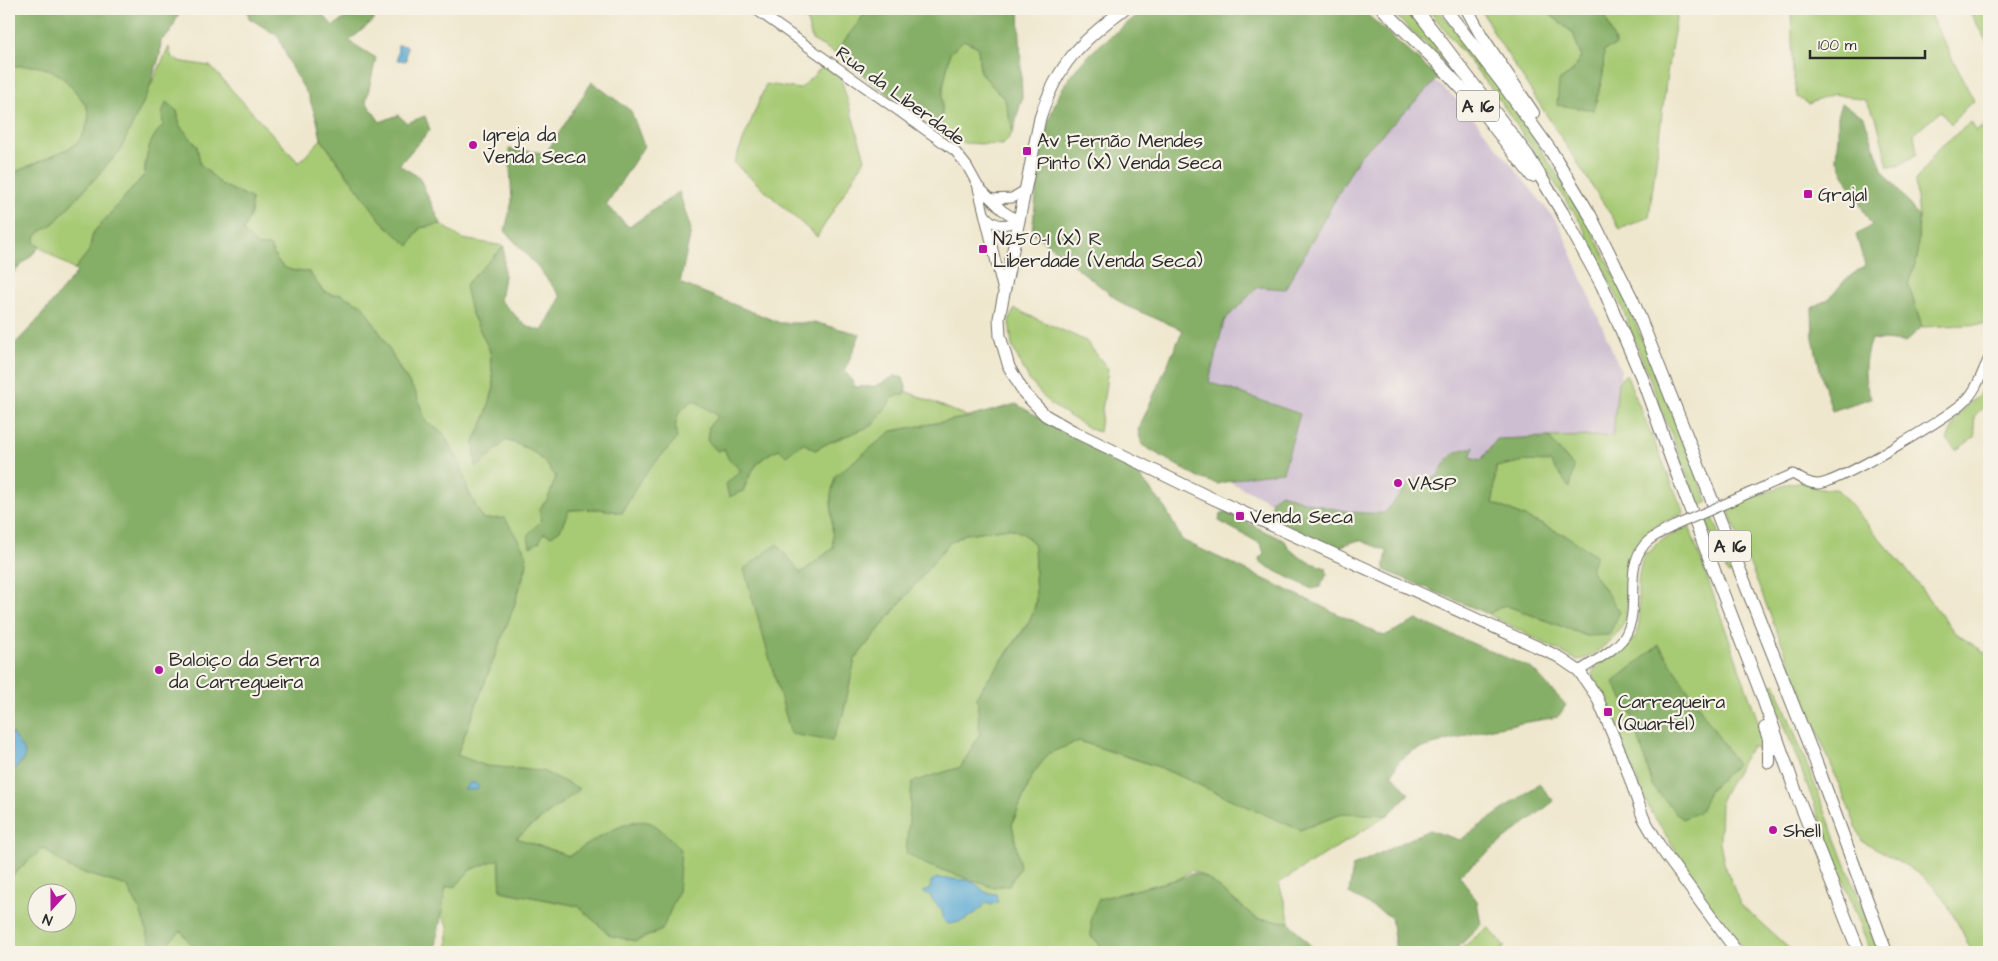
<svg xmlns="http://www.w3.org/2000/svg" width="1998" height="961" font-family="'Architects Daughter',sans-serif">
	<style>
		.industrial { fill: #cebed1 }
		.green { fill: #a7ca74; stroke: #697a50; fill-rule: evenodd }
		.forest { fill: #85ae66; stroke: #586c48 }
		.water { fill: #59a9d3; stroke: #426a7f }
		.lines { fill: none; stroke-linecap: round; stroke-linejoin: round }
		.minor-casing { stroke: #706d64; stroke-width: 11 }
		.major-casing { stroke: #706d64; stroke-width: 13 }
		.highway-casing { stroke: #706d64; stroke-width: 14 }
		.minor { stroke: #fff; stroke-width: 9 }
		.major { stroke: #fff; stroke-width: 11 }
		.highway { stroke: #fff; stroke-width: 12 }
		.minor-bridge-casing { stroke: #706d64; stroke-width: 11; stroke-linecap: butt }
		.minor-bridge { stroke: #fff; stroke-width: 9 }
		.poi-dot { fill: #b5179e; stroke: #f7f3e8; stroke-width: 2 }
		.labels { text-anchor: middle; stroke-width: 4.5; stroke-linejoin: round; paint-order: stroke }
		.shield { fill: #f7f3e8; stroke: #686764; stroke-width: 1 }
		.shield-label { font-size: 18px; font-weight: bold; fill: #2b2b2b }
		.street-label { font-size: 19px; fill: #2b2b2b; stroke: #f7f3e8 }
		.poi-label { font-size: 19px; fill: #2b2b2b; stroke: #f7f3e8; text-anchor: start }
	</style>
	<rect width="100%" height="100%" fill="#f7f3e8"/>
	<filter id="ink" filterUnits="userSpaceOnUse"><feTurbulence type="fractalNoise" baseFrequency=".02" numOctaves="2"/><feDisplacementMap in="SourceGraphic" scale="10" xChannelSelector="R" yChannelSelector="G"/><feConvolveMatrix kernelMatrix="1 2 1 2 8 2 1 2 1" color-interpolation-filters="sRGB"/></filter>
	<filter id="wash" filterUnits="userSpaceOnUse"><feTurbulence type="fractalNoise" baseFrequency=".0096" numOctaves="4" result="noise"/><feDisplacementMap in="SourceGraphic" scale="20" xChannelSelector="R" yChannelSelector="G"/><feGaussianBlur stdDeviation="1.12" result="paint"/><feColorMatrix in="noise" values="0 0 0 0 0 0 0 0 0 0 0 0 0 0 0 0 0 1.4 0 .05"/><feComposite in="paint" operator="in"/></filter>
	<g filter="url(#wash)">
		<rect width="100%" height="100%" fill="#efe7cd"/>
		<polygon class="industrial" points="1419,67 1464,106 1559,224 1621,371 1613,436 1511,453 1479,468 1442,524 1301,517 1218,476 1175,392 1249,224"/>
		<g class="green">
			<polygon points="804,9 866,9 864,15 835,53 812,40"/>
			<polygon points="1389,9 1408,9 1446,60 1447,65"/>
			<polygon points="1428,9 1438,9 1514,108 1588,223 1624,295 1708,502 1699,506 1622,307 1582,225 1531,146 1494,92"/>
			<polygon points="1481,9 1536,9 1547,12 1573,33 1581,56 1572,72 1559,81 1594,110 1603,74 1604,13 1591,9 1678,9 1668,66 1649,217 1620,229 1495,35"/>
			<polygon points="1791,9 1927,9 1974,101 1966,107 1951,124 1941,111 1914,134 1917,154 1898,166 1888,166 1876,117 1865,100 1834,94 1808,104 1797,97 1793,73"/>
			<polygon points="1968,9 1989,9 1989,46"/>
			<polygon points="964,40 978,47 980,72 1005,100 1013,132 1003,145 964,143 941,128 943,88 950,52"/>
			<path d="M169 47 171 56 178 61 210 66 299 163 321 139 346 174 409 245 420 228 441 224 462 239 504 246 465 285 471 312 490 351 494 388 485 418 474 441 476 467 484 462 505 440C531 448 540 454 556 477L548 499 539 509 544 533 560 530 569 510 600 509 622 513 640 480 676 438C673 419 678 410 694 400L718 416C723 441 720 453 741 470L743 491C752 469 757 459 779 449L786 455 803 443 815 450 828 443 873 425 894 396 904 395 905 391 969 417 892 431 831 495 833 548 801 573 843 715 855 659 948 544 965 534 1010 528 1022 533 1034 543 1036 601 1033 613 1026 626 977 695 980 734 961 767 913 782 927 865 992 887 1009 885 1020 867 1012 824 1033 774 1049 753 1079 741 1159 767 1300 830 1344 813 1388 815 1279 883 1291 925 1257 919 1207 878 1192 870 1179 879 1099 899 1091 936 1108 952H448V925L440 915 446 887 456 886 470 870 499 858 501 891 578 906 611 936 636 941 662 930 635 821 614 830 569 856 516 838 579 790 542 771 486 766 457 755 514 606 527 566 483 520 468 491 461 466 443 433 426 422 415 391 402 373 382 336 333 295 322 290 309 272C285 271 279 268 270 246H258L243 231 251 213V198L222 185 200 164 197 146 180 126 177 111 162 114 164 126 145 161V174L93 233 89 251 74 270 34 243 35 235 54 223 119 152Z"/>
			<polygon points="824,65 841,79 865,159 817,237 734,163 766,84 800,89"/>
			<path d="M9 66C40 65 54 65 75 91 81 98 87 105 89 114 88 128 82 139 72 147L9 175Z"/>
			<polygon points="1989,119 1989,324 1922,327 1908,284 1917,259 1919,217 1915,181 1939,148 1971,122 1976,131 1985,126"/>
			<polygon points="1015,309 1086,341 1108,369 1099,432 1090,429 1050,404 1029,380 1012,346 1009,319"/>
			<path d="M1626 374 1684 513C1666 521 1644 530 1633 548 1612 581 1647 616 1604 646 1595 653 1589 659 1577 660L1488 614 1505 605 1587 636 1620 612 1565 535 1493 503 1496 467 1524 461H1550L1570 487 1574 467 1548 437 1613 436 1618 382Z"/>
			<polygon points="1989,375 1989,402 1974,416 1975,437 1956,450 1947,440 1958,415 1980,393"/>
			<path d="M1802 482 1820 489 1836 488 1902 564 1955 633 1989 655V952H1972C1962 931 1951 908 1936 889 1924 874 1880 850 1862 841L1727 508 1790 483Z"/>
			<polygon points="1712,515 1735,572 1728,574 1705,519"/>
			<path d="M1689 526 1764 738 1765 752 1751 746 1721 799 1720 842 1724 863 1740 904 1793 952H1746L1707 902 1648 806 1592 674C1599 656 1625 653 1635 637 1643 626 1637 598 1638 584 1638 574 1642 563 1644 553L1650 552 1658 542ZM1632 714 1737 765 1710 789 1700 812 1653 787Z"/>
			<polygon points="1775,683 1880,952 1871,952 1863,932 1769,685"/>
			<path d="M43 848 71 869 127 886 140 910 181 930 197 952H9V875L12 876ZM38 894H68V924H38Z"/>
			<polygon points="1488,927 1505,947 1498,952 1457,952"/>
		</g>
		<g class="forest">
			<path d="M9 9H181L170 33 161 40 160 55 147 95 119 152 54 223 36 235 34 243 40 247 9 277V175L72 147C82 139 88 128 89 114 87 105 81 98 75 91 54 65 40 65 9 66Z"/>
			<polygon points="247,9 318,9 333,26 359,9 375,19 349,41 376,58 366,102 380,122 398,115 407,123 425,116 430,130 399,165 419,177 441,224 420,228 409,246 382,222 321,139 317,120 308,95 292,69 278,36 249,18"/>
			<polygon points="866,9 1019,9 1022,98 1013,132 1005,100 980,72 978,47 964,40 950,53 943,88 941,128 912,102 907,109 835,53 864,15"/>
			<path d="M1145 9H1361L1439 78 1359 157 1285 289 1258 287 1224 321 1209 382 1300 414 1283 472 1250 476 1218 484 1199 478 1142 445 1138 430 1183 330 1124 305 1032 232C1039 179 1039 112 1076 69 1095 46 1122 28 1145 9Z"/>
			<polygon points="1536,9 1591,9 1604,13 1616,45 1604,50 1603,74 1594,110 1557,105 1559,81 1572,72 1581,56 1573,33 1547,12"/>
			<path d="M592 82 631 111 644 146 606 205 629 227 679 192 691 230 680 283 780 323H817L860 334 845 371 856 387 876 386 895 376 903 378 906 387 904 395 894 396 873 425 828 443 815 450 803 443 786 456 779 449C757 459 752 469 743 491L729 497 726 484 741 470 729 460 724 449 717 451 707 440 709 426 718 416 694 400C678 410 673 419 677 438L640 480 622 513 600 509 569 510 560 530 551 536 544 533 539 542 530 547 528 534 541 521 539 509 548 499 556 477C540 454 531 448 506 440L484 462 476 467 474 442 485 418 494 387 490 351 471 312 465 285 504 246V276L500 300 526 326 542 331 561 297 536 265 505 231 512 201 509 149 546 153Z"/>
			<path d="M166 102 177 111 180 126 197 146 200 164 222 185 251 198V213L243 231 258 246H270C279 268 285 271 309 272L322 290 333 295 340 294 362 305 382 336 402 373 415 391 426 422 443 433 461 466 468 491 483 519 505 518 526 553 527 563 514 606 457 755 486 766 542 771 580 789 516 838 569 856C587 845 629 814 651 823 660 827 673 842 681 849L678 893 662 930 636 941 611 936 578 906 501 891 499 859 470 870 456 886 446 887 435 952H197L181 931 164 946 150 942 140 910 127 886 71 869 43 848 12 876 9 875V771H13V735L9 730V350L36 322 77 272 74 270 89 251 93 233 145 174C145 157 150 136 163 126L162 114Z"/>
			<path d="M1841 103 1864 117 1882 169 1919 217 1917 259 1908 284 1922 327 1905 342 1871 339C1864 358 1862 379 1871 398L1832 411 1821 374 1813 339 1812 308 1830 298 1845 280 1865 265 1856 235 1872 225 1855 196 1836 158 1838 136V114Z"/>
			<polygon points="1016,404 1137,473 1164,506 1182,540 1384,636 1417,620 1531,668 1566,705 1558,717 1492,728 1412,751 1399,761 1392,774 1409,794 1388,815 1344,813 1300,830 1159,767 1079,741 1049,753 1033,774 1012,824 1020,867 1009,885 992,887 927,865 906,853 912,782 961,767 980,734 977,695 1027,626 1033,613 1036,602 1034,543 1022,533 1009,528 965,534 948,544 855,659 843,715 832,741 791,734 744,569 777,544 801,573 833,548 831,495 835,476 892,431 969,417"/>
			<path d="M1548 437 1574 467 1570 488 1550 462 1524 461 1496 467 1493 503 1565 535 1596 555 1591 570 1620 612 1609 635 1587 636 1505 605 1488 614 1384 570 1387 551 1359 540 1335 548 1269 520 1272 499 1281 493C1316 506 1348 515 1385 513L1411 481H1425L1438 476C1447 457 1453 451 1474 447L1470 457 1481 460 1497 439Z"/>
			<path d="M1225 512 1285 541C1292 557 1311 563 1326 568L1327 574 1320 587 1312 589 1260 563 1259 558 1264 553 1261 544 1219 521 1220 514Z"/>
			<polygon points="1659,645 1737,765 1710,789 1700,812 1682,819 1653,787 1632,714 1613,682"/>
			<polygon points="1539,784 1554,801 1459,875 1477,901 1481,925 1453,952 1396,952 1391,917 1349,894 1353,866 1429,830 1460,840"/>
			<polygon points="1194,873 1207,878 1257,919 1289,922 1316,952 1108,952 1091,936 1091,917 1099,899 1179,879"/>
		</g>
		<g class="water">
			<polygon points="398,45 407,46 406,61 397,60"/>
			<polygon points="9,730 25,752 24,759 13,771 9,771"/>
			<polygon points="469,783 476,783 479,787 476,790 464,790"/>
			<path d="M937 878 966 880 975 883 985 892 996 894 998 902 991 905 986 903C978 913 962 924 948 924 941 920 944 916 941 909 937 904 934 904 930 895L923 892 930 889 931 881Z"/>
		</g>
	</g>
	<g filter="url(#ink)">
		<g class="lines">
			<g class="minor-casing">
				<g id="minor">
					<polyline points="755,9 955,151 967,166 977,184 1003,291"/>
					<polyline points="979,187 1002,210 1019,221"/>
					<polyline points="991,199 1012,198 1025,190"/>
					<path d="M985 215C994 227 1005 226 1019 221"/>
					<path d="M1738 498 1793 474C1801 479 1809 484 1818 484 1838 483 1949 417 1965 401 1977 390 1982 372 1989 358"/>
					<path d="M1579 671C1594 661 1615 651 1625 636 1642 607 1622 571 1645 544 1652 536 1665 531 1674 526"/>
				</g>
			</g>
			<g class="major-casing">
				<path id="major" d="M1124 9C1080 42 1057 65 1040 118L999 318 1000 336 1009 367 1024 393 1045 415 1073 431 1203 494 1557 656 1579 671 1597 697 1625 764 1643 817 1662 850 1737 952"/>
			</g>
			<g class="highway-casing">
				<g id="highway">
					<polyline points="1383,9 1440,65 1477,105 1532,176"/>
					<polyline points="1416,9 1528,156 1562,212 1602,285 1642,378 1671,458 1761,693 1798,798 1859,952"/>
					<polyline points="1445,9 1500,80 1551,151 1590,215 1633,301 1817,765 1886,952"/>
					<polyline points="1467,9 1482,37 1533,113"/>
					<polyline points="1765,728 1769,739 1769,762"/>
				</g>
			</g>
			<use href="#minor" class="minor"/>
			<use href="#major" class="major"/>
			<use href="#highway" class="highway"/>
			<g class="minor-bridge-casing">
				<polyline id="minor-bridge" points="1674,526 1738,498"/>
			</g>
			<use href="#minor-bridge" class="minor-bridge"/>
		</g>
	</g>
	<g class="poi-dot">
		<circle cx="473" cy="145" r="5"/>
		<rect x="1022" y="146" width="10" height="10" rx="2.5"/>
		<rect x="1803" y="189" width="10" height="10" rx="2.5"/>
		<rect x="978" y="244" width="10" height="10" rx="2.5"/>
		<circle cx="1398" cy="483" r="5"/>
		<rect x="1235" y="511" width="10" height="10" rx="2.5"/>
		<circle cx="159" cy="670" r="5"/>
		<rect x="1603" y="707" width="10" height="10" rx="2.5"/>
		<circle cx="1773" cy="830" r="5"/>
	</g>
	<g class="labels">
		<g class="shield">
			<rect x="1457" y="90.5" width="42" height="31" rx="4"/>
			<rect x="1709" y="530.5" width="42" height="31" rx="4"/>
		</g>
		<g class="shield-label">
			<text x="1478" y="112">A 16</text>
			<text x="1730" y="552">A 16</text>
		</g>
		<g class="street-label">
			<text transform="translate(901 95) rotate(36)" y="7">Rua da Liberdade</text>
		</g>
		<g class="poi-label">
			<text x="483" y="141">Igreja da<tspan x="483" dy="22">Venda Seca</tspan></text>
			<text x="1037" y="147">Av Fernão Mendes<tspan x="1037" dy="22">Pinto (X) Venda Seca</tspan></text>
			<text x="1818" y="201">Grajal</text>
			<text x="993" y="245">N250-1 (X) R<tspan x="993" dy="22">Liberdade (Venda Seca)</tspan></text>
			<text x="1408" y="490">VASP</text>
			<text x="1250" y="523">Venda Seca</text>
			<text x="169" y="666">Baloiço da Serra<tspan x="169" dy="22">da Carregueira</tspan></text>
			<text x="1618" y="708">Carregueira<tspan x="1618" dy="22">(Quartel)</tspan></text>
			<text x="1783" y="837">Shell</text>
		</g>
	</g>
	<rect width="1998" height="961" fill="none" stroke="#f7f3e8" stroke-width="30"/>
	<g transform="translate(52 908) rotate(201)"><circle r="24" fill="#f7f3e8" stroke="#a5a39c"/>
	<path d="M0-4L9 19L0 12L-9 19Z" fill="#b5179e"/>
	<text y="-8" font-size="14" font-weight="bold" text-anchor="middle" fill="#2b2b2b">N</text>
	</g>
	<path d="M1810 50v8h115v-8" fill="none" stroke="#2b2b2b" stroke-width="2.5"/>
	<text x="1818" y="50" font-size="15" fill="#2b2b2b" stroke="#f7f3e8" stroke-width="4" paint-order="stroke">100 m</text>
</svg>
